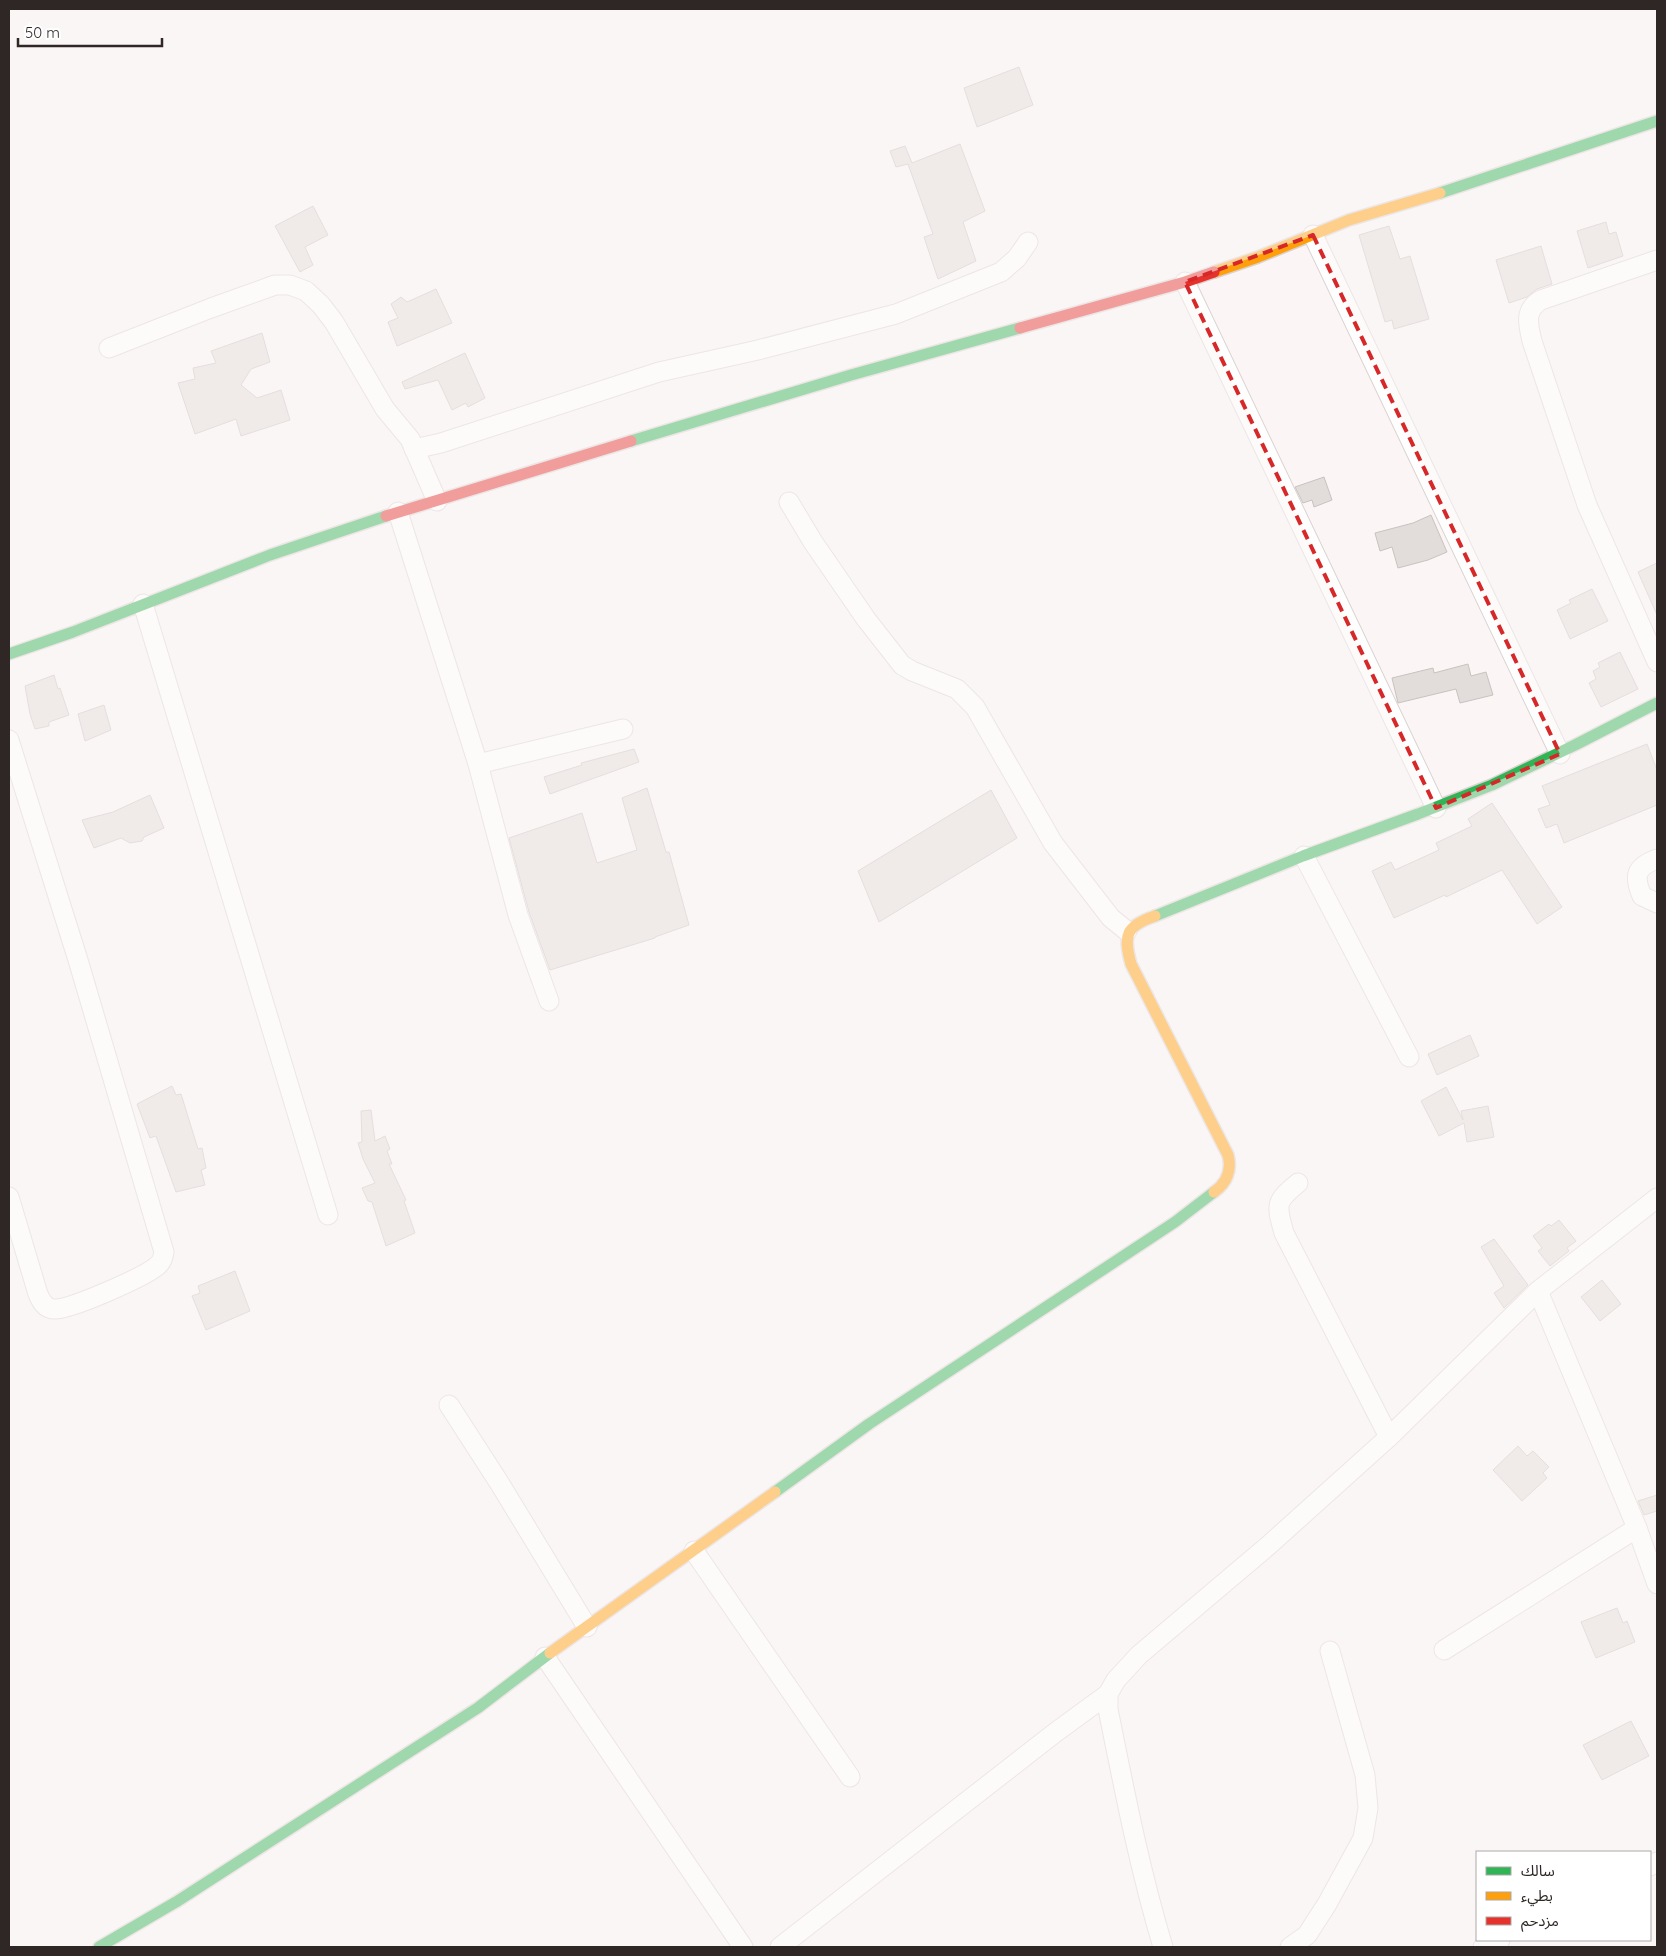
<svg xmlns="http://www.w3.org/2000/svg" width="1666" height="1956" font-family="Quicksand,'Noto Sans Arabic',sans-serif">
	<style>
		.building { fill: #e2ddda; stroke: #c8c3c1 }
		.lines { fill: none; stroke-linecap: round; stroke-linejoin: round }
		.street-casing { stroke: #dad3d1; stroke-width: 21 }
		.fast-casing { stroke: #dad3d1; stroke-width: 14 }
		.slow-casing { stroke: #dad3d1; stroke-width: 14 }
		.jam-casing { stroke: #dad3d1; stroke-width: 14 }
		.street { stroke: #fefefe; stroke-width: 19 }
		.fast { stroke: #30b455; stroke-width: 11 }
		.slow { stroke: #ff9f0a; stroke-width: 11 }
		.jam { stroke: #e5322d; stroke-width: 11 }
		.marked { fill: none; stroke: #d62828; stroke-width: 4; stroke-dasharray: 10 6; stroke-linejoin: round }
	</style>
	<rect width="100%" height="100%" fill="#fbf6f5"/>
	<g class="building">
		<polygon points="1019,67 1033,105 977,127 964,88"/>
		<polygon points="960,144 985,211 963,222 976,261 938,279 924,237 933,234 908,164 896,167 890,151 905,146 912,163"/>
		<polygon points="313,206 328,235 305,247 313,265 300,272 275,226"/>
		<polygon points="1606,222 1609,234 1616,232 1623,256 1588,268 1577,231"/>
		<polygon points="1389,226 1400,259 1410,256 1429,319 1394,329 1392,320 1385,322 1359,235"/>
		<polygon points="1541,246 1552,284 1537,289 1527,297 1509,303 1496,260"/>
		<polygon points="436,289 452,323 397,346 388,322 398,318 391,304 401,297 407,302"/>
		<polygon points="262,333 270,362 251,369 241,385 257,398 281,390 290,420 241,436 236,419 195,434 178,383 195,379 193,368 216,363 211,351"/>
		<polygon points="465,353 485,398 468,407 466,403 452,410 438,380 405,389 402,382"/>
		<polygon points="1324,477 1332,500 1314,507 1312,500 1303,503 1295,487"/>
		<polygon points="1431,515 1447,552 1428,560 1398,568 1392,547 1380,551 1375,533 1413,523"/>
		<polygon points="1657,563 1657,615 1638,572"/>
		<polygon points="1592,589 1608,621 1570,639 1557,610 1571,603 1569,600"/>
		<polygon points="1620,652 1638,689 1601,707 1589,683 1596,679 1593,671 1600,667 1598,663"/>
		<polygon points="1468,664 1471,676 1486,672 1493,695 1460,703 1456,689 1398,703 1392,678 1433,668 1434,673"/>
		<polygon points="54,675 58,689 60,688 69,715 49,722 49,726 35,729 30,714 25,686"/>
		<polygon points="104,705 111,730 85,741 78,714"/>
		<polygon points="1647,744 1657,770 1657,805 1564,843 1557,824 1546,828 1538,809 1550,805 1542,786"/>
		<polygon points="634,749 639,762 550,794 544,777 582,765 581,763"/>
		<polygon points="647,788 666,852 669,852 689,925 655,937 655,938 550,970 529,912 509,838 582,813 597,863 637,850 622,798"/>
		<polygon points="991,790 1017,838 879,922 858,871"/>
		<polygon points="150,795 164,828 144,837 142,841 130,843 121,838 94,848 82,820 113,812"/>
		<polygon points="1492,803 1562,907 1537,924 1502,870 1446,897 1445,895 1394,918 1372,871 1391,862 1395,870 1439,850 1436,843 1472,826 1468,819"/>
		<polygon points="1470,1035 1479,1056 1437,1075 1428,1054"/>
		<polygon points="172,1086 176,1095 181,1094 198,1149 202,1148 206,1168 201,1170 205,1185 176,1192 156,1136 150,1138 137,1104"/>
		<polygon points="1446,1087 1463,1120 1461,1111 1488,1106 1494,1137 1467,1142 1464,1123 1439,1136 1421,1101"/>
		<polygon points="371,1110 375,1141 385,1136 390,1149 387,1151 392,1164 389,1164 406,1200 404,1201 415,1233 386,1246 372,1202 368,1201 362,1188 375,1183 363,1159 358,1143 362,1142 361,1111"/>
		<polygon points="1559,1220 1576,1241 1567,1248 1569,1251 1550,1266 1538,1251 1542,1248 1533,1236 1549,1224 1551,1226"/>
		<polygon points="1494,1239 1528,1285 1504,1308 1494,1293 1504,1286 1481,1247"/>
		<polygon points="235,1271 250,1311 206,1330 192,1296 200,1293 198,1286"/>
		<polygon points="1602,1280 1621,1304 1600,1321 1581,1297"/>
		<polygon points="1518,1446 1527,1456 1533,1451 1549,1467 1543,1473 1547,1478 1522,1501 1493,1470"/>
		<polygon points="1657,1495 1657,1511 1644,1515 1638,1501"/>
		<polygon points="1617,1608 1623,1623 1627,1621 1635,1642 1596,1658 1581,1622"/>
		<polygon points="1631,1721 1649,1756 1602,1780 1583,1745"/>
	</g>
	<g class="lines">
		<g class="street-casing">
			<g id="street">
				<polyline points="1313,235 1560,754"/>
				<path d="M1657 260 1541 300C1524 310 1528 324 1532 341L1587 505 1657 662"/>
				<polyline points="1185,282 1436,808"/>
				<polyline points="109,348 211,308 275,285 290,285 306,291 321,305 334,322 385,409 410,439 437,501"/>
				<polyline points="414,449 441,443 659,372 758,350 896,314 1001,272 1017,258 1028,242"/>
				<polyline points="789,502 813,542 866,619 902,665 912,671 957,689 975,707 1053,843 1111,918 1127,931"/>
				<polyline points="398,512 478,764 518,915 549,1001"/>
				<polyline points="143,604 328,1215"/>
				<path d="M9 740 78 960 164 1252C163 1258 162 1262 157 1266 144 1277 70 1310 54 1309 45 1309 41 1301 38 1294L9 1197"/>
				<polyline points="478,764 623,729"/>
				<polyline points="1304,856 1409,1057"/>
				<path d="M1657 859C1636 867 1633 875 1642 896L1657 903"/>
				<path d="M1298 1183C1275 1202 1276 1204 1284 1233L1389 1437"/>
				<polyline points="1538,1291 1637,1528 1657,1584"/>
				<polyline points="449,1405 500,1484 587,1627"/>
				<polyline points="694,1551 850,1777"/>
				<polyline points="1444,1650 1637,1528"/>
				<polyline points="545,1657 743,1947"/>
				<polyline points="1650,1866 1657,1862"/>
				<polyline points="780,1947 1056,1732 1108,1694"/>
				<path d="M1163 1947C1141 1874 1126 1799 1111 1724L1108 1709V1694L1116 1680 1139 1655 1269 1545 1389 1437 1538 1291 1657 1198"/>
				<polyline points="1290,1947 1307,1935 1327,1904 1363,1838 1368,1808 1365,1775 1330,1651"/>
				<polyline points="1483,1947 1500,1940"/>
			</g>
		</g>
		<g class="fast-casing">
			<g id="fast">
				<polyline points="1440,193 1657,121"/>
				<polyline points="631,441 851,375 1020,328"/>
				<polyline points="9,654 73,632 270,555 386,516"/>
				<polyline points="1155,916 1303,856 1418,814 1492,785 1575,745 1657,703"/>
				<polyline points="775,1492 869,1424 1175,1222 1214,1192"/>
				<polyline points="99,1947 176,1902 479,1707 550,1653"/>
			</g>
		</g>
		<g class="slow-casing">
			<g id="slow">
				<polyline points="1214,272 1258,257 1349,220 1440,193"/>
				<path d="M1155 916C1126 926 1123 935 1131 964L1228 1155C1232 1170 1227 1183 1214 1192"/>
				<polyline points="550,1653 775,1492"/>
			</g>
		</g>
		<g class="jam-casing">
			<g id="jam">
				<polyline points="1020,328 1185,282 1214,272"/>
				<polyline points="386,516 631,441"/>
			</g>
		</g>
		<use href="#street" class="street"/>
		<use href="#fast" class="fast"/>
		<use href="#slow" class="slow"/>
		<use href="#jam" class="jam"/>
	</g>
	<path d="M0 0H1666V1956H0ZM1313 235 1560 754 1436 808 1185 282Z" fill="#fbf6f5" fill-opacity=".55" fill-rule="evenodd"/>
	<path class="marked" d="M1313 235 1560 754 1436 808 1185 282Z"/>
	<rect width="1666" height="1956" fill="none" stroke="#2e2725" stroke-width="20"/>
	<rect x="1476" y="1851" width="175" height="90" fill="#ffffff" stroke="#aba9a8"/>
	<rect x="1486" y="1867" width="25" height="8" fill="#30b455" stroke="#aba9a8"/>
	<text x="1521" y="1876" font-size="15" fill="#2e2725">سالك</text>
	<rect x="1486" y="1892" width="25" height="8" fill="#ff9f0a" stroke="#aba9a8"/>
	<text x="1521" y="1901" font-size="15" fill="#2e2725">بطيء</text>
	<rect x="1486" y="1917" width="25" height="8" fill="#e5322d" stroke="#aba9a8"/>
	<text x="1521" y="1926" font-size="15" fill="#2e2725">مزدحم</text>
	<path d="M18 38v8h144v-8" fill="none" stroke="#2e2725" stroke-width="2.5"/>
	<text x="25" y="38" font-size="15" fill="#2e2725" stroke="#ffffff" stroke-width="4" paint-order="stroke">50 m</text>
</svg>
